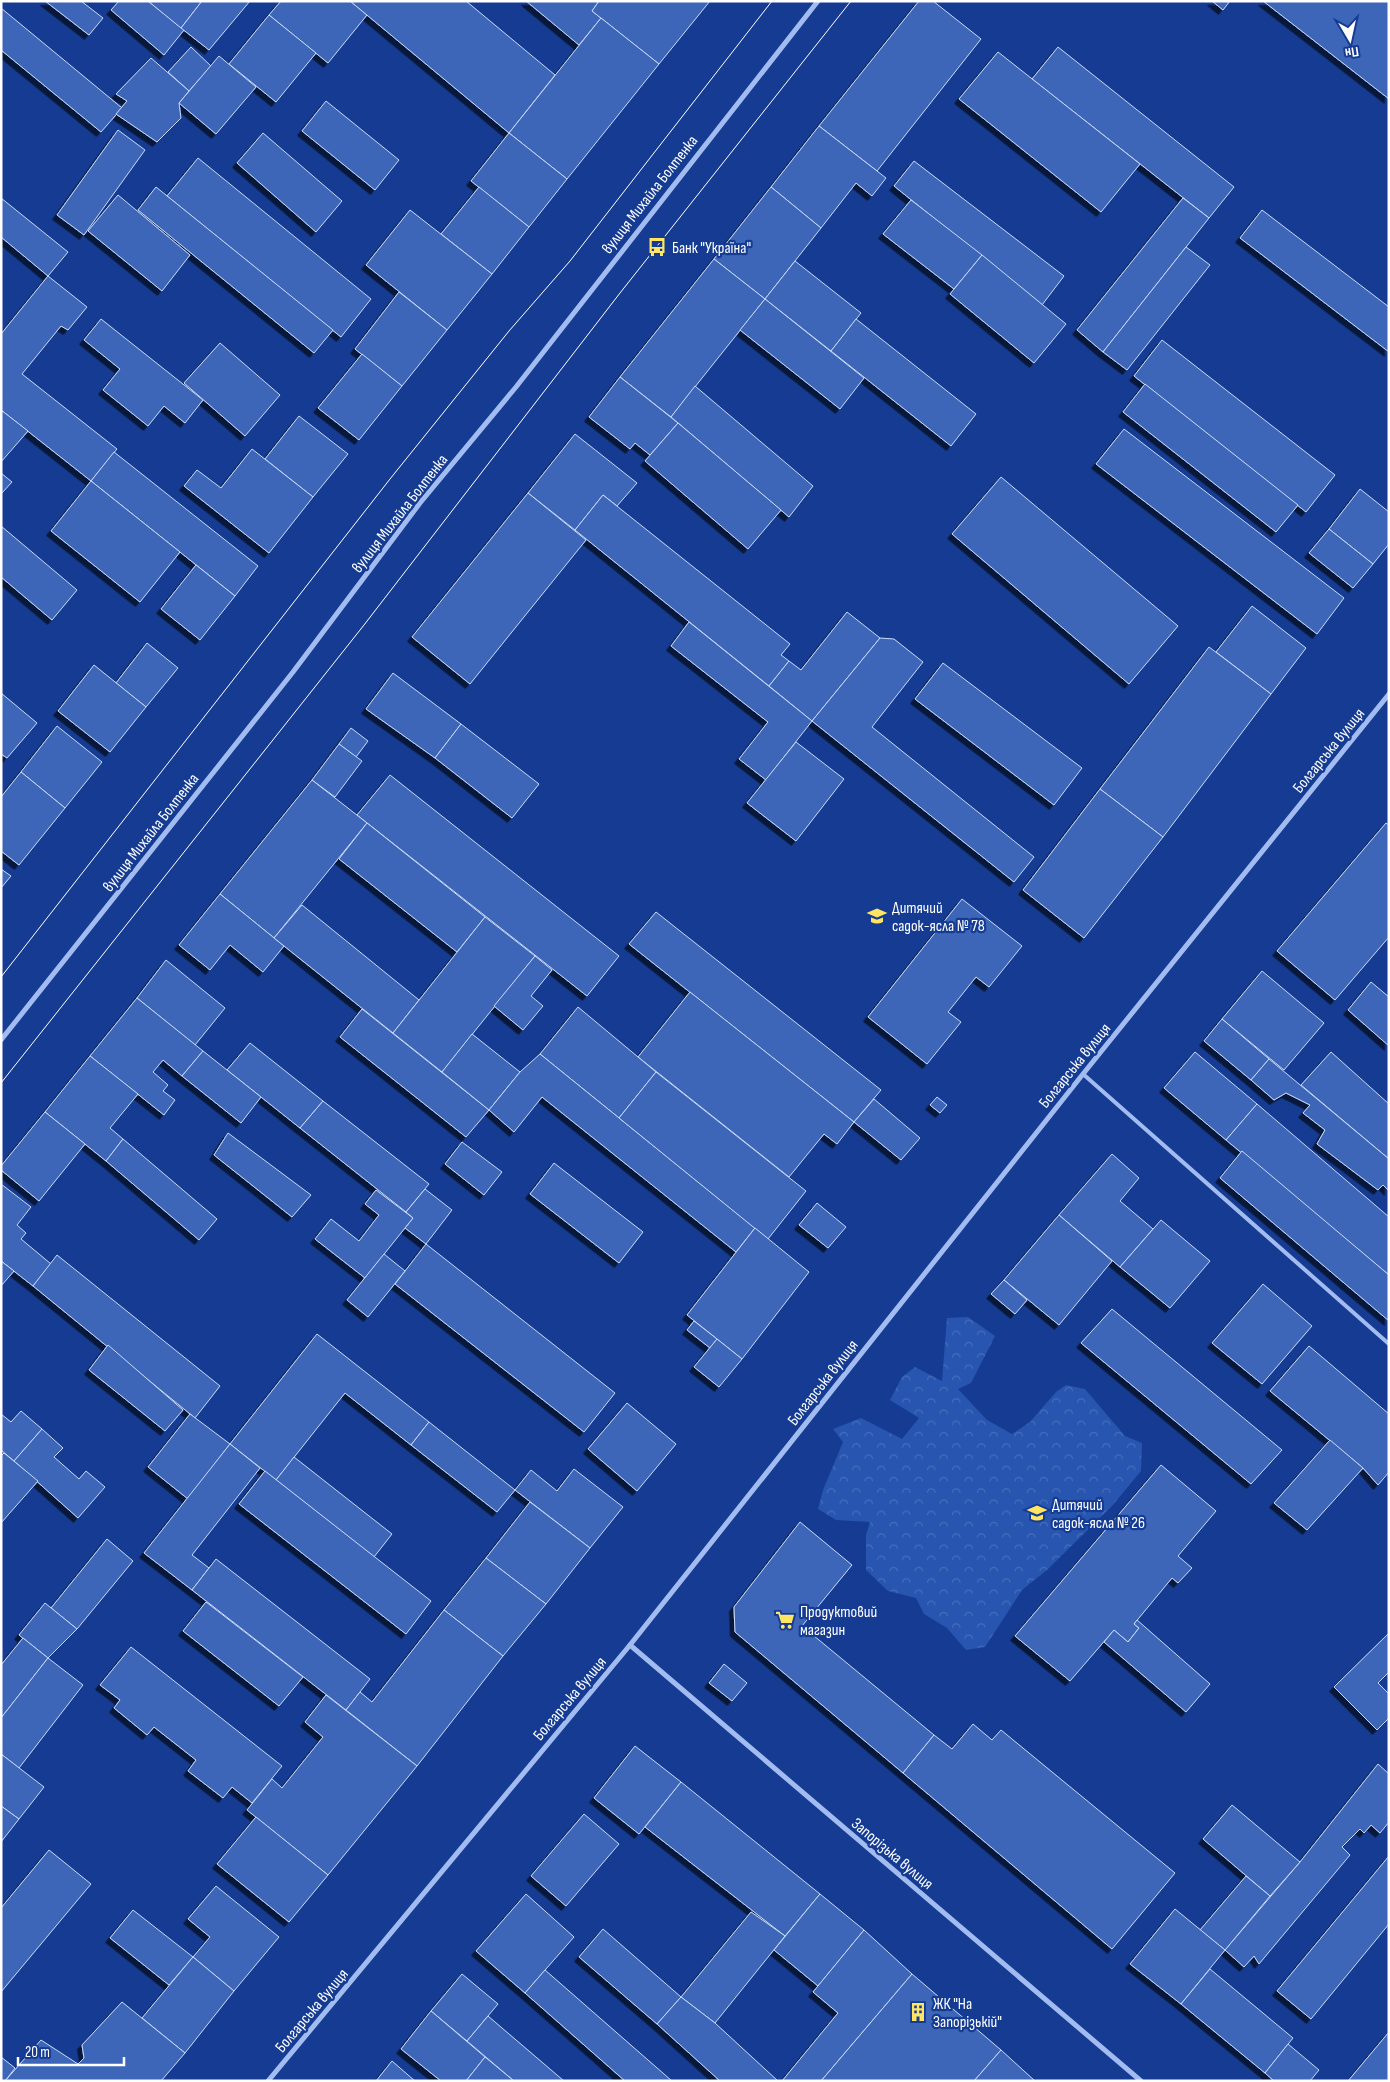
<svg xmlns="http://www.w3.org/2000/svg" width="1390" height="2082" font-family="'Sofia Sans Condensed',sans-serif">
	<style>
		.forest { fill: url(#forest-crowns) }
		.building { fill: #3d66b9; stroke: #c9dafc; filter: url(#shadow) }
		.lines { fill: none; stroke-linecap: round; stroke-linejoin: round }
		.lane { stroke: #a2bcf1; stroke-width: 4 }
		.street { stroke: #a2bcf1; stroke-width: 5 }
		.tram { stroke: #fff; stroke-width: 1 }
		.labels { text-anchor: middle; stroke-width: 4.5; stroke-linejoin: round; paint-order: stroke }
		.street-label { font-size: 16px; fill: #fff; stroke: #153c92 }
		.poi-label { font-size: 16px; fill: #fff; stroke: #153c92; text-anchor: start }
	</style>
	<defs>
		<pattern id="forest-crowns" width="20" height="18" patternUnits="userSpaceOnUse" patternTransform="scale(1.25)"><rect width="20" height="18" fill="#2755b0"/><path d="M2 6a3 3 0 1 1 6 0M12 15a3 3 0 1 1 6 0" fill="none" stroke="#476ebc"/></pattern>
		<filter id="shadow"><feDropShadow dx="-4.5" dy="4.5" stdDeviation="0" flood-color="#0009"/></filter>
	</defs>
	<rect width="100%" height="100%" fill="#153c92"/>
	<polygon class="forest" points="968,1317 995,1336 971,1383 958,1389 987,1420 1012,1434 1030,1422 1056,1392 1066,1385 1085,1389 1125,1436 1142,1443 1141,1471 1112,1506 1047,1570 1022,1590 985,1647 966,1650 947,1628 924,1614 916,1598 888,1591 866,1570 866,1535 870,1522 836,1520 818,1509 823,1490 843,1442 833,1429 861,1418 902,1439 919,1418 890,1400 902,1377 915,1367 942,1381 947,1318"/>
	<g class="building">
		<polygon points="45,1 81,1 103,18 89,35"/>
		<polygon points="119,1 148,1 184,30 164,55 111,10"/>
		<polygon points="148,1 202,1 181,28"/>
		<polygon points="202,1 250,1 209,50 181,28"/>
		<polygon points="281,1 350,1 367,15 328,63 269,15"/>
		<polygon points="350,1 466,1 555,75 509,133"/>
		<polygon points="526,1 599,1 592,11 601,18 579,45"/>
		<polygon points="599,1 710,1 659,64 592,11"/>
		<polygon points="919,1 933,1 981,39 877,171 819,126"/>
		<polygon points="1212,1 1230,1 1223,10"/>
		<polygon points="1263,1 1389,1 1389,99"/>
		<polygon points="1,8 122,108 101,132 1,50"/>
		<polygon points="269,15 316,53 276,102 229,64"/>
		<polygon points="601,18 659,64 567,179 509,133"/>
		<polygon points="191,47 211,66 189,91 168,72"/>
		<polygon points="1058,47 1234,187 1209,218 1032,79"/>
		<polygon points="998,52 1140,164 1101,212 959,99"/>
		<polygon points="219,56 256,87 216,134 179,103"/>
		<polygon points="151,58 189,91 179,103 181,118 157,142 116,114 127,101 116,94"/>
		<polygon points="326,101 399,160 375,190 302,131"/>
		<polygon points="819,126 886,178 872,196 856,183 821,228 771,187"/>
		<polygon points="118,130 145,150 84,235 57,215"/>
		<polygon points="263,133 342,201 316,232 237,163"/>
		<polygon points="509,133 567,179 529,227 471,181"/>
		<polygon points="198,158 371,299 341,337 167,196"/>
		<polygon points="914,161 1064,276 1042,305 894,186"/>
		<polygon points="156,187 333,330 314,353 138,210"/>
		<polygon points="479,187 529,227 492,274 441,234"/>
		<polygon points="771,187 821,228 765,299 714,259"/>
		<polygon points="118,195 190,255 162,291 88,231"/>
		<polygon points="1,198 68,252 48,276 1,237"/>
		<polygon points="1183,198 1209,218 1103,352 1077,330"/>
		<polygon points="911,200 982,255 954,289 883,234"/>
		<polygon points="410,210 492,274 447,330 366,265"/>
		<polygon points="1262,210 1389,307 1389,352 1240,238"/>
		<polygon points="1186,247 1210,265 1127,370 1103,352"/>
		<polygon points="982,255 1066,324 1034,363 950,294"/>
		<polygon points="714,259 765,299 671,417 620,377"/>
		<polygon points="795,261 861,313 831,351 765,299"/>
		<polygon points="48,276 87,307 68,330 61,326 22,374 117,449 91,481 1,410 1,334"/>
		<polygon points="399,292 447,330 402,386 355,349"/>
		<polygon points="765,299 864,378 840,409 740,330"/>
		<polygon points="101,319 203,400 185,423 164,406 148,426 103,390 120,369 84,340"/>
		<polygon points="856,319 976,414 951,446 831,351"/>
		<polygon points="1162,340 1335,475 1306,512 1134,376"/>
		<polygon points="220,343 280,395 245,436 184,383"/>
		<polygon points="362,354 402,386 359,440 318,408"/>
		<polygon points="620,377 678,423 650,455 635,443 630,449 589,417"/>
		<polygon points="1145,384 1298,505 1276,532 1123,412"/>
		<polygon points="695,386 813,486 789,517 671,417"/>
		<polygon points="1,410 28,431 1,462"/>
		<polygon points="299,416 348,454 313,497 265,459"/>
		<polygon points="678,423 781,510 748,549 645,461"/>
		<polygon points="1124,429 1344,598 1317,634 1096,464"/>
		<polygon points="575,434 637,483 617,506 603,495 575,530 528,493"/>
		<polygon points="252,449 313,497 269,553 184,486 197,470 221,488"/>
		<polygon points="114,452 258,566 235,596 91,481"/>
		<polygon points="1,473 12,482 1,494"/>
		<polygon points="1001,477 1178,626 1129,684 952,534"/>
		<polygon points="91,481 180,552 140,602 51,531"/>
		<polygon points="1360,489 1389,512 1389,544 1373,564 1329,529"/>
		<polygon points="528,493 586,540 470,684 412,637"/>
		<polygon points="603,495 790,644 781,655 789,661 769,686 575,530"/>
		<polygon points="1,526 77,590 52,620 1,577"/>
		<polygon points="1329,529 1373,564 1353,588 1309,553"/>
		<polygon points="196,565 235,596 200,640 161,609"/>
		<polygon points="1252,606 1306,648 1271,694 1216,652"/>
		<polygon points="847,612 880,638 812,721 769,686 789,661 801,670"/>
		<polygon points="689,622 812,721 766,780 739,759 768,722 671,646"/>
		<polygon points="880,638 894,639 923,662 872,727 1034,857 1014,882 812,721"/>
		<polygon points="147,643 178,668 146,707 116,683"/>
		<polygon points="1209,647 1271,694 1163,837 1100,789"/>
		<polygon points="943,663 1082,768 1054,805 915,699"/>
		<polygon points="94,665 146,707 110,752 58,711"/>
		<polygon points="393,673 461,724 435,758 366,709"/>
		<polygon points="1,693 37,723 7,758 1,754"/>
		<polygon points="461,724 539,784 512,818 435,758"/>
		<polygon points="57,726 102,762 65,808 21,772"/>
		<polygon points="351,728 368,741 356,757 339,744"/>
		<polygon points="796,742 844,779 796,841 747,803"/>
		<polygon points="339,744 362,761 335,797 312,780"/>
		<polygon points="21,772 65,808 19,865 1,851 1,797"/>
		<polygon points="390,775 619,956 587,996 357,815"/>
		<polygon points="312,780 367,823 274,938 220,894"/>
		<polygon points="1100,789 1163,837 1084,938 1023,890"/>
		<polygon points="367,823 485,917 457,952 339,859"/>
		<polygon points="1386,823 1389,825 1389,937 1335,1000 1277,951"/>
		<polygon points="1,869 11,876 1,888"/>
		<polygon points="220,894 284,946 263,972 230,945 210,970 179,945"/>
		<polygon points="962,899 1022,946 989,987 976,977 948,1012 961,1022 927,1064 868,1017"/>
		<polygon points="302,905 419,1000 393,1033 274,938"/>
		<polygon points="656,912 881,1090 854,1122 629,944"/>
		<polygon points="485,917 535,956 442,1072 393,1033"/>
		<polygon points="535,956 552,970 531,996 543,1006 523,1030 494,1006"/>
		<polygon points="166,960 225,1008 195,1045 137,998"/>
		<polygon points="1262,971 1324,1023 1284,1070 1222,1019"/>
		<polygon points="1371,982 1389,997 1389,1046 1348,1010"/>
		<polygon points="690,992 854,1122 837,1144 824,1134 789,1177 638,1057"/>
		<polygon points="137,998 203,1051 182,1076 163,1060 153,1072 168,1085 163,1091 175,1100 164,1115 90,1056"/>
		<polygon points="578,1007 656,1072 619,1118 540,1054"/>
		<polygon points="362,1009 489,1110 466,1137 340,1037"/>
		<polygon points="1222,1019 1269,1059 1251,1080 1204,1041"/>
		<polygon points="472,1034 520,1072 489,1110 442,1072"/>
		<polygon points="250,1043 323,1101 300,1128 227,1070"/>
		<polygon points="203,1051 261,1097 241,1123 182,1076"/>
		<polygon points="1195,1052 1257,1104 1226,1140 1164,1088"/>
		<polygon points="1331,1052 1389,1104 1389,1159 1301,1085"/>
		<polygon points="540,1054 755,1228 736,1252 542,1097 514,1132 489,1110 520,1072"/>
		<polygon points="90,1056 138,1094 110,1128 123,1139 106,1161 45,1112"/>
		<polygon points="1269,1059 1389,1159 1389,1191 1383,1185 1378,1190 1317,1144 1325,1130 1303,1113 1310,1105 1286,1093 1274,1100 1251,1080"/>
		<polygon points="656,1072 806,1191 768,1239 619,1118"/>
		<polygon points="937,1097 947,1105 940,1113 930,1105"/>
		<polygon points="874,1099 920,1138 901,1160 854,1122"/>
		<polygon points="323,1101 429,1184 406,1212 300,1128"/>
		<polygon points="1257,1104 1389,1217 1389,1275 1226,1140"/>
		<polygon points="45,1112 85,1144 39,1201 1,1170 1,1166"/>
		<polygon points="228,1133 311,1195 292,1217 214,1155"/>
		<polygon points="123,1139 217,1219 199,1240 106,1161"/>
		<polygon points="462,1142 502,1172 484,1195 445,1164"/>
		<polygon points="1242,1151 1389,1275 1389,1321 1220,1178"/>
		<polygon points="1112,1154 1139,1178 1120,1201 1153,1229 1120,1267 1059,1215"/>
		<polygon points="554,1163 643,1232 619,1263 530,1194"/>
		<polygon points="1,1184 31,1207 17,1225 26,1233 21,1239 51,1264 33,1286 1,1261"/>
		<polygon points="425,1189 452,1210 426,1244 405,1228 413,1218 406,1212"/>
		<polygon points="376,1190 413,1218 365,1278 315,1239 331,1219 359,1241 379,1215 365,1204"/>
		<polygon points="817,1203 846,1227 828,1248 799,1225"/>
		<polygon points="1059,1215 1112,1261 1059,1325 1004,1280"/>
		<polygon points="1161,1220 1210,1261 1170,1308 1120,1267"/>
		<polygon points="755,1228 809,1272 742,1359 687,1315"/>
		<polygon points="426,1244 615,1393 584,1432 395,1284"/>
		<polygon points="384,1254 405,1271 368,1317 347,1300"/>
		<polygon points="57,1255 220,1386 195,1418 33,1286"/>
		<polygon points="1,1261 14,1271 1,1286"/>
		<polygon points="1004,1280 1027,1300 1015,1314 991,1294"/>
		<polygon points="1263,1284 1312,1326 1262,1384 1212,1343"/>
		<polygon points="1112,1309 1282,1450 1251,1484 1081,1343"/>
		<polygon points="694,1321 717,1339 710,1348 687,1330"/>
		<polygon points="317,1334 429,1422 411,1445 345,1393 276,1480 230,1444"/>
		<polygon points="717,1339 742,1359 719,1387 694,1367"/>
		<polygon points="108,1345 183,1410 165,1431 89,1370"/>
		<polygon points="1309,1346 1389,1414 1389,1472 1378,1485 1363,1468 1270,1391"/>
		<polygon points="627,1403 676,1444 637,1491 588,1449"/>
		<polygon points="21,1411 42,1429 14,1461 1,1450 1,1414 11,1422"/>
		<polygon points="190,1414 230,1444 188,1499 148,1467"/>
		<polygon points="429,1422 515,1490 497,1512 411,1445"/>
		<polygon points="42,1429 63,1448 54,1457 79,1479 86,1471 105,1487 78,1518 14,1461"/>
		<polygon points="1330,1440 1363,1468 1307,1530 1274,1503"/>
		<polygon points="230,1444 260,1468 192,1555 209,1568 192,1590 144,1553"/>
		<polygon points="4,1453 38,1481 1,1523 1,1456"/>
		<polygon points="294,1457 392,1534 374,1557 276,1480"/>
		<polygon points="1161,1465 1216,1511 1178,1556 1192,1568 1178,1583 1172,1578 1134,1624 1139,1628 1128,1642 1114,1630 1070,1681 1015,1636"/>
		<polygon points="574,1469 623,1507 590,1548 515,1490 531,1470 557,1491"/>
		<polygon points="265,1471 431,1601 406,1634 239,1504"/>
		<polygon points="530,1502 590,1548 546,1604 486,1558"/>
		<polygon points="800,1522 852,1565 802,1626 934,1735 903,1773 735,1632 734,1607"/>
		<polygon points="107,1539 133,1561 77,1629 51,1608"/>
		<polygon points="486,1558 546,1604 503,1656 444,1610"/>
		<polygon points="216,1559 370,1679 346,1710 192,1590"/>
		<polygon points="206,1602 303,1677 279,1706 183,1631"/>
		<polygon points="45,1603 77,1629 48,1658 19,1635"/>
		<polygon points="444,1610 503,1656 417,1766 346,1710 360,1692 372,1702"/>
		<polygon points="1137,1620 1210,1684 1186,1712 1104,1642 1114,1630 1128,1642 1139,1628 1134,1624"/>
		<polygon points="1389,1633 1389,1672 1378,1683 1389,1694 1389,1718 1377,1730 1334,1687"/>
		<polygon points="23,1638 48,1658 1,1718 1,1665"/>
		<polygon points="131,1647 282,1766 252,1803 232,1787 223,1798 188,1771 196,1760 154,1727 147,1735 114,1708 120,1700 100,1685"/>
		<polygon points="48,1658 83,1685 19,1768 1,1754 1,1718"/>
		<polygon points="724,1664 747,1683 732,1701 709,1683"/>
		<polygon points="326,1695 417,1766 328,1875 247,1810 272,1779 282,1788 323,1737 305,1722"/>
		<polygon points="973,1724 992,1740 1001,1730 1175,1873 1112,1949 903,1773 934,1735 952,1749"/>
		<polygon points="635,1746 681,1782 639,1834 594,1798"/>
		<polygon points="1,1754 44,1787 19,1819 1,1806"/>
		<polygon points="1378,1764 1389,1774 1389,1822 1380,1833 1371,1825 1364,1833 1360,1829 1342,1847 1350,1855 1259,1964 1254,1956 1244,1967 1225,1950 1300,1862"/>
		<polygon points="681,1782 820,1894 785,1936 645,1827"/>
		<polygon points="1232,1805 1300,1862 1270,1896 1203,1839"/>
		<polygon points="1,1806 19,1819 1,1842"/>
		<polygon points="584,1814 619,1844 566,1906 531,1876"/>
		<polygon points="256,1817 328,1875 289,1922 217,1864"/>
		<polygon points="49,1850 91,1884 1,1992 1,1908"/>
		<polygon points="1389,1856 1389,1924 1311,2019 1277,1991"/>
		<polygon points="1246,1876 1270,1896 1225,1950 1200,1930"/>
		<polygon points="216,1886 279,1937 234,1991 193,1957 210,1937 188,1919"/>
		<polygon points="526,1894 574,1937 525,1993 476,1951"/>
		<polygon points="820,1894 864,1930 818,1986 774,1950"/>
		<polygon points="1175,1909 1225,1950 1181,2004 1130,1964"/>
		<polygon points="133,1910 193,1957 169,1985 110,1938"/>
		<polygon points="751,1912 785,1936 715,2023 681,1997"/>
		<polygon points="603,1929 681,1997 657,2024 579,1957"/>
		<polygon points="864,1930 912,1974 821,2081 782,2081 838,2013 813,1992"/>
		<polygon points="193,1957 234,1991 185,2053 142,2018"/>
		<polygon points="1210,1969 1293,2038 1265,2073 1181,2004"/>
		<polygon points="545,1970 672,2081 625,2081 525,1993"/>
		<polygon points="462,1974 498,2004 467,2041 431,2011"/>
		<polygon points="912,1974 1001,2050 974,2081 821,2081"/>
		<polygon points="681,1997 715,2023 778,2081 720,2081 657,2024"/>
		<polygon points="122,2002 185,2053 161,2081 5,2081 41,2040 78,2064 84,2058 82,2045"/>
		<polygon points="431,2011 485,2057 466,2081 441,2081 401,2049"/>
		<polygon points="488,2016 564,2081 514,2081 467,2041"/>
		<polygon points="1389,2032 1389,2081 1348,2081"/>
		<polygon points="1288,2044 1319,2070 1310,2081 1274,2081 1265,2073"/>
		<polygon points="1001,2050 1035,2081 974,2081"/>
		<polygon points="1,2057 15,2068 5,2081 1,2081"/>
		<polygon points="485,2057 514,2081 466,2081"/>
		<polygon points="392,2061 415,2081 376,2081"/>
	</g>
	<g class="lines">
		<polyline class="lane" points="1083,1074 1389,1344"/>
		<g class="street">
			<polyline points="1,1040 293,672 420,503 516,387 818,1"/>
			<polyline points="630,1645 1141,2081"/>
			<polyline points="268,2081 630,1645 1083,1074 1389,694"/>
		</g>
		<g class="tram">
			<polyline points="1,977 390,479 509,331 570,261 772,1"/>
			<polyline points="1,1083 364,625 620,293 851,1"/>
		</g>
	</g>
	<defs>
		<g id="bus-bare" transform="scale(1.5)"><path d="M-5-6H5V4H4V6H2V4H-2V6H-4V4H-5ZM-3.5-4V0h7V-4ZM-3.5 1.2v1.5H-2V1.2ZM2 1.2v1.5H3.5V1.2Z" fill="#ffe562" stroke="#153c92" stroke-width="2.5" paint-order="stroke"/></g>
		<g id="school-bare" transform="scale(1.5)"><path d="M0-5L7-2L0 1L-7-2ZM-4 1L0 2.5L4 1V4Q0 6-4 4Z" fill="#ffe562" stroke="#153c92" stroke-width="2.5" paint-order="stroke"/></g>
		<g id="supermarket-bare" transform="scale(1.5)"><path d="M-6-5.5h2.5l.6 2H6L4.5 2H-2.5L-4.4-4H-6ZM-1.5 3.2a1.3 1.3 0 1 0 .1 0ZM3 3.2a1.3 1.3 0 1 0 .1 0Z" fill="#ffe562" stroke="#153c92" stroke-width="2.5" paint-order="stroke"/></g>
		<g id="building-bare" transform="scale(1.5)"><path d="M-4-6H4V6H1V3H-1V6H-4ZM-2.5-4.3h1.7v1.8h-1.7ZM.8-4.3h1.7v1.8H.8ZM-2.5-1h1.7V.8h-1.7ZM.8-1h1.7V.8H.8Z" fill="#ffe562" stroke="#153c92" stroke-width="2.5" paint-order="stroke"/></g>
	</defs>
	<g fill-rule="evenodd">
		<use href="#bus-bare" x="657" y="247"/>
		<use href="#school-bare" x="877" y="916"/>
		<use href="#school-bare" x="1037" y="1513"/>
		<use href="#supermarket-bare" x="785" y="1620"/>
		<use href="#building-bare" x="918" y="2012"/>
	</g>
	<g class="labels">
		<g class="street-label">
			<text transform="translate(649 194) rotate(-52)" y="6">вулиця Михайла Болтенка</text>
			<text transform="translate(399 513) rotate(-52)" y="6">вулиця Михайла Болтенка</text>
			<text transform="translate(1328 750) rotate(-51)" y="6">Болгарська вулиця</text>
			<text transform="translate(150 832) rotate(-52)" y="6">вулиця Михайла Болтенка</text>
			<text transform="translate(1074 1065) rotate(-51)" y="6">Болгарська вулиця</text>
			<text transform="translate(822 1382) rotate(-52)" y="6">Болгарська вулиця</text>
			<text transform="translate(569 1698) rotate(-50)" y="6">Болгарська вулиця</text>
			<text transform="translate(893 1853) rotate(40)" y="6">Запорізька вулиця</text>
			<text transform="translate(311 2010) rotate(-50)" y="6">Болгарська вулиця</text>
		</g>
		<g class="poi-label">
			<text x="672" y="253">Банк "Україна"</text>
			<text x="892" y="913">Дитячий<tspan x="892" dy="18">садок-ясла № 78</tspan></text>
			<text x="1052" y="1510">Дитячий<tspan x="1052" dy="18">садок-ясла № 26</tspan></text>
			<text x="800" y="1617">Продуктовий<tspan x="800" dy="18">магазин</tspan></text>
			<text x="933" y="2009">ЖК "На<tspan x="933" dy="18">Запорізькій"</tspan></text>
		</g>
	</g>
	<rect width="1390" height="2082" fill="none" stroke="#ffffff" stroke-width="5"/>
	<g transform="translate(1350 40) rotate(171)" stroke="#153c92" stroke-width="4" paint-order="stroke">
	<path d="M0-4L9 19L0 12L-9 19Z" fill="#ffffff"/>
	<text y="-8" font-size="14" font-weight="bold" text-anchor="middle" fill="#ffffff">Пн</text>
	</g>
	<path d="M18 2057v8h106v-8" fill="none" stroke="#ffffff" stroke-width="2.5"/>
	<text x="25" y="2057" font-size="15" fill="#ffffff" stroke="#153c92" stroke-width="4" paint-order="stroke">20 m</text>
</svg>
